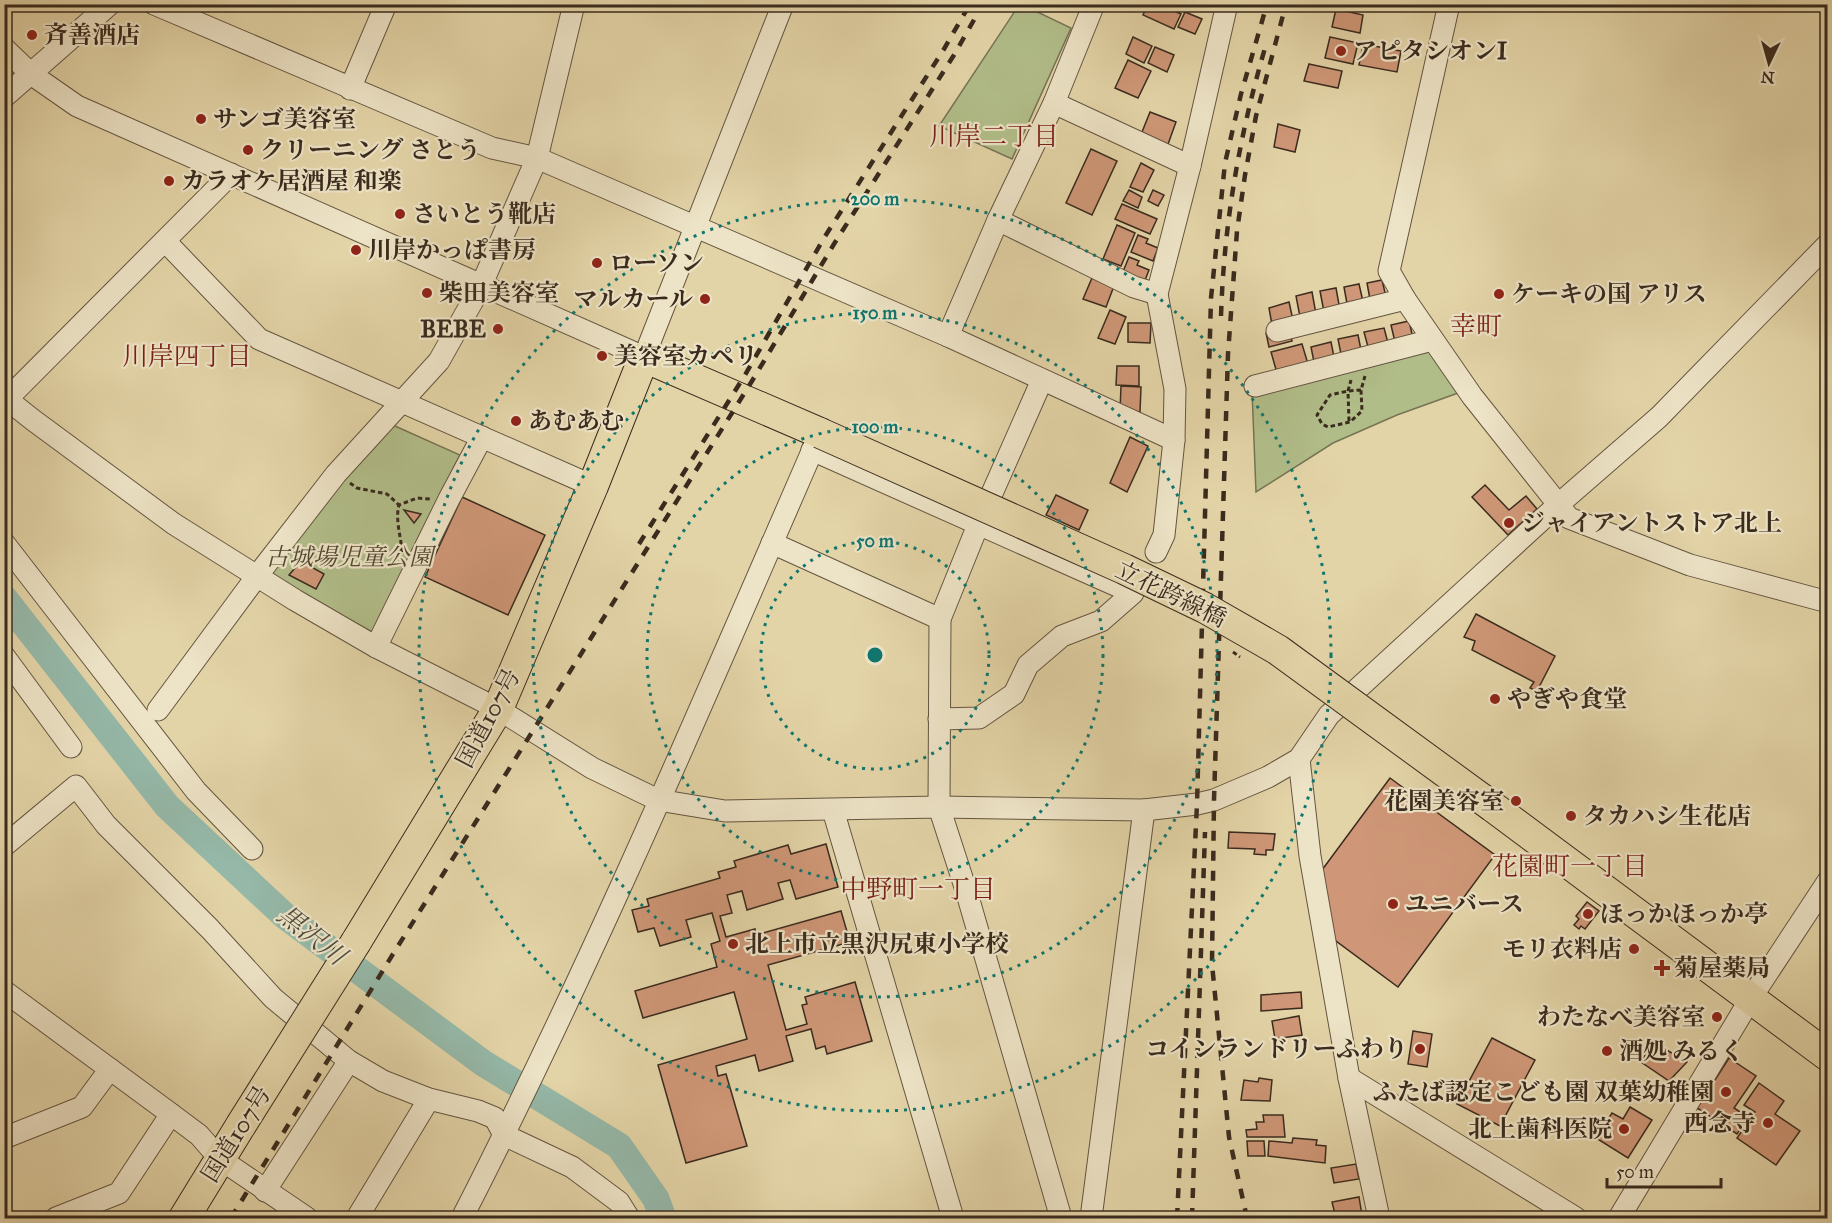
<svg xmlns="http://www.w3.org/2000/svg" width="1832" height="1223" font-family="'IM FELL Great Primer','Noto Serif JP',serif">
	<style>
		.green { fill: #b1bd89; stroke: #767454; stroke-width: 1.5 }
		.lines { fill: none; stroke-linecap: round; stroke-linejoin: round }
		.river { stroke: #95b8a8; stroke-width: 27 }
		.building { fill: #cf9777; stroke: #3a2b1e; stroke-width: 1.5 }
		.minor-casing { stroke: #645540; stroke-width: 23 }
		.highway-casing { stroke: #3a2b1e; stroke-width: 32 }
		.path { stroke: #3a2b1e; stroke-width: 3; stroke-dasharray: 4.5 3; stroke-linecap: butt }
		.minor { stroke: #ede3c6; stroke-width: 21 }
		.highway { stroke: #e3d4a7; stroke-width: 30 }
		.rail { stroke: #3a2b1e; stroke-width: 4.5; stroke-dasharray: 10 10; stroke-linecap: butt }
		.highway-bridge-casing { stroke: #3a2b1e; stroke-width: 32; stroke-linecap: butt }
		.path-bridge { stroke: #3a2b1e; stroke-width: 3; stroke-dasharray: 4.5 3; stroke-linecap: butt }
		.highway-bridge { stroke: #e3d4a7; stroke-width: 30 }
		.ring { fill: none; stroke: #0f766e; stroke-width: 3; stroke-dasharray: 3 6 }
		.poi-dot { fill: #8f2418; stroke: #ede3c6; stroke-width: 2 }
		.labels { text-anchor: middle; stroke-width: 4.5; stroke-linejoin: round; paint-order: stroke }
		.poi-label { font-size: 24px; font-weight: bold; fill: #3a2b1e; stroke: #ede3c6; text-anchor: start }
		.park-label { font-size: 24px; font-style: italic; fill: #524833; stroke: #ede3c6 }
		.street-label { font-size: 24px; fill: #3a2b1e; stroke: #ede3c6 }
		.neighbourhood-label { font-size: 26px; fill: #7a1f14; stroke: #ede3c6 }
		.water-label { font-size: 26px; font-style: italic; fill: #514e40; stroke: #ede3c6 }
		.centre { fill: #0f766e; stroke: #ede3c6; stroke-width: 3 }
		.ring-label { font-size: 18px; text-anchor: middle; font-weight: bold; fill: #0f766e; stroke: #ede3c6; stroke-width: 4.5; stroke-linejoin: round; paint-order: stroke }
	</style>
	<rect width="100%" height="100%" fill="#e3d4a7"/>
	<filter id="stains"><feTurbulence type="fractalNoise" baseFrequency=".00333" numOctaves="4"/><feColorMatrix values="0 0 0 0 .2 0 0 0 0 .09 0 0 0 0 .02 0 0 0 .5 -.17"/></filter>
	<radialGradient id="worn" r=".72"><stop offset=".6" stop-color="#630" stop-opacity="0"/><stop offset="1" stop-color="#630" stop-opacity=".3"/></radialGradient>
	<g class="green">
		<polygon points="1019,5 1023,5 1071,28 1012,159 939,126"/>
		<polygon points="1428,347 1458,393 1397,415 1333,443 1256,492 1252,390"/>
		<polygon points="386,422 460,455 372,632 266,574"/>
	</g>
	<g class="lines">
		<polyline class="river" points="4,598 167,806 285,916 483,1063 619,1146 656,1199 663,1218"/>
	</g>
	<g class="building">
		<polygon points="1148,4 1158,4 1181,14 1174,29 1143,15"/>
		<polygon points="1336,9 1363,15 1360,33 1332,27"/>
		<polygon points="1185,12 1202,19 1195,34 1178,27"/>
		<polygon points="1133,37 1152,46 1144,63 1126,54"/>
		<polygon points="1330,37 1358,43 1353,64 1325,58"/>
		<polygon points="1363,44 1401,51 1397,72 1359,65"/>
		<polygon points="1155,47 1174,55 1167,72 1148,63"/>
		<polygon points="1128,60 1151,71 1138,98 1115,88"/>
		<polygon points="1309,64 1342,71 1338,88 1304,81"/>
		<polygon points="1150,112 1176,122 1167,147 1140,137"/>
		<polygon points="1278,124 1300,130 1295,152 1274,147"/>
		<polygon points="1091,149 1117,161 1092,215 1066,203"/>
		<polygon points="1141,163 1154,170 1143,192 1130,187"/>
		<polygon points="1129,190 1142,197 1138,208 1123,201"/>
		<polygon points="1153,190 1164,195 1158,206 1148,201"/>
		<polygon points="1122,204 1157,219 1150,234 1115,219"/>
		<polygon points="1117,225 1135,233 1121,266 1103,259"/>
		<polygon points="1138,235 1148,239 1146,243 1158,248 1153,261 1131,252"/>
		<polygon points="1129,257 1139,261 1137,265 1149,270 1144,283 1122,274"/>
		<polygon points="1092,278 1114,286 1106,307 1083,299"/>
		<polygon points="1382,280 1387,301 1371,305 1367,283"/>
		<polygon points="1359,284 1364,306 1348,309 1344,287"/>
		<polygon points="1336,288 1340,310 1324,312 1320,291"/>
		<polygon points="1312,292 1316,314 1300,317 1296,296"/>
		<polygon points="1289,302 1293,320 1272,325 1269,308"/>
		<polygon points="1110,310 1126,317 1115,344 1098,338"/>
		<polygon points="1409,321 1413,338 1395,342 1391,325"/>
		<polygon points="1128,323 1151,323 1150,343 1128,342"/>
		<polygon points="1289,328 1292,341 1269,347 1266,333"/>
		<polygon points="1384,328 1388,343 1368,347 1364,332"/>
		<polygon points="1358,335 1361,350 1341,354 1338,339"/>
		<polygon points="1331,342 1334,357 1314,362 1311,347"/>
		<polygon points="1302,344 1308,364 1277,373 1271,352"/>
		<polygon points="1117,366 1139,366 1139,386 1116,385"/>
		<polygon points="1121,386 1141,387 1140,412 1120,411"/>
		<polygon points="1130,437 1148,446 1127,492 1110,483"/>
		<polygon points="1485,485 1509,510 1526,496 1537,509 1508,535 1472,497"/>
		<polygon points="1056,495 1088,510 1079,530 1046,515"/>
		<polygon points="462,497 545,535 508,615 425,577"/>
		<polygon points="404,510 421,514 414,523"/>
		<polygon points="301,561 324,574 316,589 289,575"/>
		<polygon points="1476,614 1555,656 1537,691 1530,688 1534,682 1472,650 1475,641 1464,637"/>
		<polygon points="1390,778 1495,855 1398,987 1332,938 1322,870"/>
		<polygon points="1229,832 1275,834 1273,850 1266,850 1266,855 1254,854 1255,849 1228,848"/>
		<polygon points="826,844 838,887 796,899 790,880 778,883 783,899 747,910 742,891 727,895 732,913 720,916 726,937 755,929 756,935 841,911 850,942 768,965 786,1030 807,1024 802,1005 807,1004 805,997 855,982 872,1041 827,1054 825,1046 816,1049 811,1029 786,1036 793,1061 759,1071 755,1055 716,1066 718,1076 726,1074 747,1146 686,1163 658,1065 747,1039 734,992 643,1018 635,991 717,967 711,944 720,941 712,913 686,920 691,937 660,946 654,928 638,932 632,910 649,906 647,899 720,878 718,872 736,867 734,861 788,845 791,854"/>
		<polygon points="1587,902 1599,911 1585,929 1581,926 1579,929 1574,925 1579,919 1576,916"/>
		<polygon points="1301,992 1302,1008 1261,1011 1261,995"/>
		<polygon points="1299,1016 1302,1035 1275,1039 1272,1021"/>
		<polygon points="1413,1031 1432,1034 1427,1067 1408,1064"/>
		<polygon points="1492,1038 1535,1060 1500,1126 1457,1104"/>
		<polygon points="1653,1042 1687,1062 1669,1081 1641,1062"/>
		<polygon points="1729,1058 1756,1076 1734,1108 1748,1117 1737,1134 1697,1108"/>
		<polygon points="1259,1078 1272,1080 1270,1101 1241,1100 1244,1080 1258,1082"/>
		<polygon points="1759,1083 1784,1101 1775,1114 1800,1131 1776,1165 1737,1138 1755,1112 1744,1105"/>
		<polygon points="1630,1107 1652,1120 1628,1158 1596,1138 1612,1113 1623,1119"/>
		<polygon points="1263,1115 1283,1115 1285,1137 1247,1137 1246,1130 1257,1129 1256,1122 1264,1122"/>
		<polygon points="1293,1138 1317,1140 1316,1145 1326,1146 1325,1163 1268,1156 1269,1141 1292,1143"/>
		<polygon points="1247,1141 1264,1141 1265,1156 1248,1156"/>
		<polygon points="1356,1164 1359,1179 1334,1183 1331,1168"/>
		<polygon points="1359,1197 1362,1215 1336,1218 1332,1202"/>
	</g>
	<g class="lines">
		<g class="minor-casing">
			<g id="minor">
				<polyline points="154,4 492,148 537,158 948,336 1174,440 1175,389 1157,294 1190,166 1227,4"/>
				<polyline points="1449,4 1389,271 1405,299 1472,396 1569,518 1690,565 1828,602"/>
				<polyline points="4,48 31,74 77,106 644,357 783,4"/>
				<polyline points="350,89 386,4"/>
				<polyline points="4,97 110,4"/>
				<polyline points="1054,103 1190,166"/>
				<polyline points="998,220 1134,287 1157,294"/>
				<polyline points="165,241 259,339 593,486"/>
				<polyline points="1277,331 1405,299"/>
				<polyline points="948,336 998,220 1054,103 1094,4"/>
				<polyline points="1042,380 978,525 940,619 939,807 966,890 1061,1218"/>
				<polyline points="1255,386 1432,340"/>
				<polyline points="4,397 33,420 174,524 295,600 376,647 498,709 592,768 658,800 725,811 939,807 1144,810 1197,804 1214,800 1268,777 1299,759 1329,715 1559,504 1659,417 1828,244"/>
				<polyline points="7,399 231,174"/>
				<polyline points="812,450 1133,593 1101,621 1062,636 1028,665 1014,694 979,718 939,719"/>
				<polyline points="4,543 196,791 252,849"/>
				<polyline points="772,543 940,619"/>
				<polyline points="1156,552 1164,535 1174,440"/>
				<polyline points="376,647 449,499 482,437"/>
				<polyline points="4,656 71,747"/>
				<polyline points="158,710 257,576 336,474 439,361 481,286 537,158 574,4"/>
				<polyline points="1299,759 1310,856 1349,1078 1379,1218"/>
				<polyline points="833,810 953,1218"/>
				<polyline points="4,846 76,786 106,825 210,929 273,998 349,1061 383,1081 429,1099 478,1111 495,1118 504,1135 572,1167 619,1202 629,1218"/>
				<polyline points="4,991 171,1114 199,1135 220,1159 307,1218"/>
				<polyline points="1349,1078 1576,1218"/>
				<polyline points="4,1138 82,1107 110,1069"/>
				<polyline points="265,1191 349,1061"/>
				<polyline points="56,1218 119,1193 171,1114"/>
				<polyline points="357,1218 429,1099"/>
				<path d="M462 1218C593 962 705 697 820 433"/>
				<polyline points="1091,1218 1144,810"/>
				<polyline points="1619,1218 1751,998 1828,881"/>
			</g>
		</g>
		<g class="highway-casing">
			<g id="highway">
				<polyline points="1493,807 1828,1056"/>
				<polyline points="356,942 498,709 593,486 644,357 820,433"/>
				<polyline points="184,1218 241,1125"/>
			</g>
		</g>
		<g class="path">
			<polyline points="1361,390 1348,391 1330,395 1317,415 1322,424 1328,427 1350,422 1362,411 1361,390 1365,376"/>
			<polyline points="1349,421 1348,391 1351,380"/>
			<polyline points="350,483 357,488 387,494 399,505"/>
			<path d="M402 552C401 536 395 520 399 505L417 498 430 499"/>
		</g>
		<use href="#minor" class="minor"/>
		<use href="#highway" class="highway"/>
		<g class="rail">
			<path d="M1221 316C1224 223 1239 137 1265 48"/>
			<polyline points="639,544 745,375 824,238 944,49 970,4"/>
			<polyline points="231,1218 393,954 752,381 834,244 954,55 983,4"/>
			<polyline points="1177,1218 1197,804 1211,298 1225,163 1241,94 1267,4"/>
			<polyline points="1192,1218 1205,832"/>
			<polyline points="1247,1218 1229,1137 1212,964 1214,800 1228,354 1237,231 1245,175 1256,116 1286,4"/>
		</g>
		<g class="highway-bridge-casing">
			<g id="highway-bridge">
				<polyline points="820,433 1124,569 1205,608 1278,650 1493,807"/>
				<polyline points="241,1125 356,942"/>
			</g>
		</g>
		<polyline class="path-bridge" points="1233,652 1240,657"/>
		<use href="#highway-bridge" class="highway-bridge"/>
	</g>
	<g class="ring">
		<circle cx="875" cy="655" r="114"/>
		<circle cx="875" cy="655" r="228"/>
		<circle cx="875" cy="655" r="342"/>
		<circle cx="875" cy="655" r="456"/>
	</g>
	<g class="poi-dot">
		<circle cx="32" cy="35" r="6"/>
		<circle cx="1341" cy="51" r="6"/>
		<circle cx="201" cy="119" r="6"/>
		<circle cx="248" cy="150" r="6"/>
		<circle cx="169" cy="181" r="6"/>
		<circle cx="400" cy="214" r="6"/>
		<circle cx="356" cy="250" r="6"/>
		<circle cx="597" cy="263" r="6"/>
		<circle cx="427" cy="293" r="6"/>
		<circle cx="1499" cy="294" r="6"/>
		<circle cx="705" cy="299" r="6"/>
		<circle cx="498" cy="329" r="6"/>
		<circle cx="602" cy="356" r="6"/>
		<circle cx="516" cy="421" r="6"/>
		<circle cx="1509" cy="523" r="6"/>
		<circle cx="1495" cy="699" r="6"/>
		<circle cx="1516" cy="801" r="6"/>
		<circle cx="1571" cy="816" r="6"/>
		<circle cx="1393" cy="904" r="6"/>
		<circle cx="1588" cy="914" r="6"/>
		<circle cx="733" cy="944" r="6"/>
		<circle cx="1634" cy="949" r="6"/>
		<path d="M1659 959h6v6h6v6h-6v6h-6v-6h-6v-6h6z"/>
		<circle cx="1717" cy="1017" r="6"/>
		<circle cx="1420" cy="1049" r="6"/>
		<circle cx="1607" cy="1051" r="6"/>
		<circle cx="1726" cy="1092" r="6"/>
		<circle cx="1768" cy="1123" r="6"/>
		<circle cx="1624" cy="1129" r="6"/>
	</g>
	<g class="labels">
		<g class="poi-label">
			<text x="44" y="43">斉善酒店</text>
			<text x="1353" y="59">アピタシオンI</text>
			<text x="213" y="127">サンゴ美容室</text>
			<text x="260" y="158">クリーニング さとう</text>
			<text x="181" y="189">カラオケ居酒屋 和楽</text>
			<text x="412" y="222">さいとう靴店</text>
			<text x="368" y="258">川岸かっぱ書房</text>
			<text x="609" y="271">ローソン</text>
			<text x="439" y="301">柴田美容室</text>
			<text x="1511" y="302">ケーキの国 アリス</text>
			<text x="693" y="307" text-anchor="end">マルカール</text>
			<text x="486" y="337" text-anchor="end">BEBE</text>
			<text x="614" y="364">美容室カペリ</text>
			<text x="528" y="429">あむあむ</text>
			<text x="1521" y="531">ジャイアントストア北上</text>
			<text x="1507" y="707">やぎや食堂</text>
			<text x="1504" y="809" text-anchor="end">花園美容室</text>
			<text x="1583" y="824">タカハシ生花店</text>
			<text x="1405" y="912">ユニバース</text>
			<text x="1600" y="922">ほっかほっか亭</text>
			<text x="745" y="952">北上市立黒沢尻東小学校</text>
			<text x="1622" y="957" text-anchor="end">モリ衣料店</text>
			<text x="1674" y="976">菊屋薬局</text>
			<text x="1705" y="1025" text-anchor="end">わたなべ美容室</text>
			<text x="1408" y="1057" text-anchor="end">コインランドリーふわり</text>
			<text x="1619" y="1059">酒処 みるく</text>
			<text x="1714" y="1100" text-anchor="end">ふたば認定こども園 双葉幼稚園</text>
			<text x="1756" y="1131" text-anchor="end">西念寺</text>
			<text x="1612" y="1137" text-anchor="end">北上歯科医院</text>
		</g>
		<g class="park-label">
			<text x="349" y="565">古城場児童公園</text>
		</g>
		<g class="street-label">
			<text transform="translate(1171 594) rotate(26)" y="8">立花跨線橋</text>
			<text transform="translate(488 718) rotate(-62)" y="8">国道107号</text>
			<text transform="translate(236 1134) rotate(-58)" y="8">国道107号</text>
		</g>
		<g class="neighbourhood-label">
			<text x="994" y="145">川岸二丁目</text>
			<text x="1476" y="335">幸町</text>
			<text x="187" y="365">川岸四丁目</text>
			<text x="1570" y="875">花園町一丁目</text>
			<text x="918" y="898">中野町一丁目</text>
		</g>
		<g class="water-label">
			<text transform="translate(312 935) rotate(38)" y="9">黒沢川</text>
		</g>
	</g>
	<circle cx="875" cy="655" r="9" class="centre"/>
	<g class="ring-label">
		<text x="875" y="205">200 m</text>
		<text x="875" y="319">150 m</text>
		<text x="875" y="433">100 m</text>
		<text x="875" y="547">50 m</text>
	</g>
	<rect width="1832" height="1223" fill="none" stroke="#e3d4a7" stroke-width="24"/>
	<rect x="6" y="6" width="1820" height="1211" fill="none" stroke="#3a2b1e" stroke-width="3"/>
	<rect x="12" y="12" width="1808" height="1199" fill="none" stroke="#3a2b1e" stroke-width="1.5"/>
	<g transform="translate(1769 63) rotate(185)" stroke="#ede3c6" stroke-width="4.5" paint-order="stroke">
	<path d="M0-4.5L10 22L0 15L-10 22Z" fill="#3a2b1e"/>
	<text y="-9" font-size="16" font-weight="bold" text-anchor="middle" fill="#3a2b1e">N</text>
	</g>
	<path d="M1607 1178v9h114v-9" fill="none" stroke="#3a2b1e" stroke-width="3"/>
	<text x="1616" y="1178" font-size="18" fill="#3a2b1e" stroke="#ede3c6" stroke-width="4.5" paint-order="stroke">50 m</text>
	<rect width="100%" height="100%" filter="url(#stains)"/>
	<rect width="100%" height="100%" fill="url(#worn)"/>
</svg>
